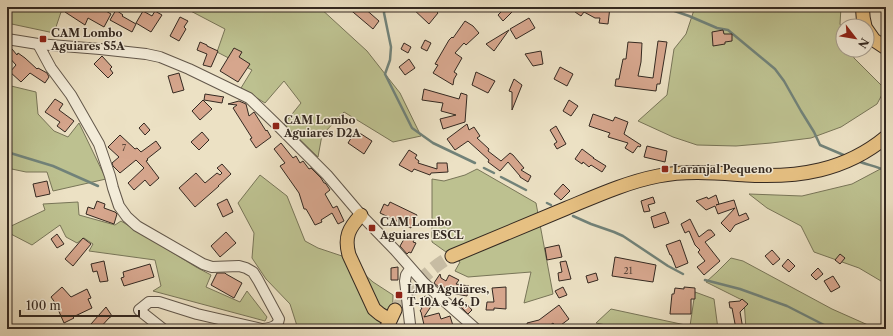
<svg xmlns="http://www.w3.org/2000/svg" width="893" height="336" font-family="'Libre Caslon Text',serif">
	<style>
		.green { fill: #bdc190; stroke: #787558 }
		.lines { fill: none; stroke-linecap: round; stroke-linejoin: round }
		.stream { stroke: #718279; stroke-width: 2.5 }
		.building { fill: #d6a68d; stroke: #342921 }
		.major-tunnel { stroke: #c7bca3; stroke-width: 13; stroke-dasharray: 13 6; stroke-linecap: butt }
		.minor-casing { stroke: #62574a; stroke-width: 12 }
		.major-casing { stroke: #342921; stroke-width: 15 }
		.minor { stroke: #f3ecd9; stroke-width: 10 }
		.major { stroke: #e6c082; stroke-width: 13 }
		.poi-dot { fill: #8f2418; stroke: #f3ecd9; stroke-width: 1.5 }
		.labels { text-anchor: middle; stroke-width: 3; stroke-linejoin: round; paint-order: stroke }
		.number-label { font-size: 9px; fill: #5c483c }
		.poi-label { font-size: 11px; font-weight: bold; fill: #342921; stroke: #f3ecd9; text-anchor: start }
	</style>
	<rect width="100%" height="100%" fill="#ece1c4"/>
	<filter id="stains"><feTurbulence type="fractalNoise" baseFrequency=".005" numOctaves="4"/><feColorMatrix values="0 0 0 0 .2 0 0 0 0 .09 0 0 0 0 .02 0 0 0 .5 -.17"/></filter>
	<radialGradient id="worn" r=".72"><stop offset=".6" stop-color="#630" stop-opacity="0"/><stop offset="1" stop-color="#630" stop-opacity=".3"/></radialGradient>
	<g class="green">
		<polygon points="7,7 107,7 61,12 54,33 7,23"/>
		<polygon points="183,7 319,7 367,51 400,93 421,136 393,142 344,112 322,135 318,157 284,124 301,103 284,81 265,103 241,88 252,70 217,52 225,29"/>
		<polygon points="690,7 841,7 840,24 843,31 843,50 851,50 854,58 885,89 877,104 841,127 811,138 771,143 736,146 697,145 673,137 638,121 667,95 674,49 686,34 694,10"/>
		<polygon points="7,85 36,92 38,114 54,131 68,137 79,123 106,179 53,191 47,172 26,172 7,168"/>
		<polygon points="886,166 886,284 859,268 814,252 801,226 767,208 749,194 802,196 852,184"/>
		<polygon points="477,169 536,203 553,294 524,303 531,272 468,277 455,271 460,262 432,242 432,179 444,181 465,175"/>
		<polygon points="260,175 287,196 305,241 318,248 345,257 373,282 393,295 392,329 298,329 290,304 266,279 252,258 254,233 238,203"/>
		<polygon points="78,202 79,215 115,225 121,221 196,267 211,275 206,287 240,302 247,291 267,317 265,321 153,291 161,286 155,260 89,251 93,244 84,238 77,243 66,237 60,225 32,245 7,232 7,228 45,210 43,204"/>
		<polygon points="731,258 743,261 832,309 877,329 746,329 744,301 706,282 717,272"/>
		<polygon points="695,292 714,299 718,329 626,329 596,323 611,309 690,326"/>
	</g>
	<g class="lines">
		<g class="stream">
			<polyline points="385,7 384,13 391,47 390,60 385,74 412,128 433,143 475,163"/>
			<polyline points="663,7 689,16 717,28 728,30 775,69 784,81 801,111 814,132 820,145 846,156"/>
			<polyline points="7,152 53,166 98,186"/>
			<path d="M858 161C867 165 877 166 886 171"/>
			<polyline points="484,168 494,173"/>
			<polyline points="501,177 526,190"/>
			<polyline points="547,203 551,205"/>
			<polyline points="573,216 591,224 614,232 623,236 668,266 683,274"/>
			<polyline points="705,280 740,289 787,306 832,329"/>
		</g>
	</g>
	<g class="building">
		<polygon points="68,7 99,7 111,14 104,27 88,18 85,25 65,12"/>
		<polygon points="347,7 363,7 379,21 373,29"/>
		<polygon points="411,7 432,7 438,13 429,24"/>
		<polygon points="506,7 517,7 503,21 498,15"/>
		<polygon points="574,7 610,7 608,24 599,23 600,18 595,18 584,12 581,16 575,12 577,8"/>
		<polygon points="116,10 123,15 122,16 136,24 132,32 110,20"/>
		<polygon points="143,11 152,16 155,11 162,15 151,32 136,23"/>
		<polygon points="180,17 188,21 184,27 186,29 179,41 170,36"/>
		<polygon points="529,18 535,28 516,39 510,29"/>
		<polygon points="465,21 473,26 479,33 466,45 464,43 455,53 462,58 454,72 457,74 454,79 453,85 433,73 438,65 435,64 449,40 452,37 453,38"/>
		<polygon points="509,30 494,51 486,44"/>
		<polygon points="723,30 724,34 732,34 732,41 725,42 725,44 713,46 712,32"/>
		<polygon points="425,40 431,43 427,51 421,48"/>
		<polygon points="658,41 667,42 660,84 657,84 656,91 615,86 616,79 619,79 623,59 626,59 628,42 642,43 641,62 638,76 653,78"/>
		<polygon points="200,42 207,45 207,46 218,51 211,67 203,65 207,54 197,50"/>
		<polygon points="404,43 411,47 408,53 401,49"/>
		<polygon points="234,48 242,52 239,57 250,64 238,82 220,71"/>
		<polygon points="12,49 17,55 18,53 25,58 37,69 38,68 47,73 49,77 45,83 30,73 21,82 10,72 16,65 7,55 7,53"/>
		<polygon points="541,51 543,64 533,66 525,54"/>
		<polygon points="102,56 112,67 110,69 113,73 108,78 94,64"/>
		<polygon points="409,59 415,68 405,75 399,67"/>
		<polygon points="560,67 573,74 567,86 554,79"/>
		<polygon points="476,72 495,81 488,93 472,85"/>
		<polygon points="179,73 184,90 173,93 168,76"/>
		<polygon points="514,79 522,85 512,110 512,92 509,91"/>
		<polygon points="424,89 459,99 461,93 467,95 465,122 443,129 440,119 456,115 441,111 443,103 422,100"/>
		<polygon points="205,94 224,97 223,98 222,103 204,100"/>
		<polygon points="55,99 63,104 59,110 74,121 65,132 57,126 60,122 45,112"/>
		<polygon points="203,100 212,109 200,120 192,111"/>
		<polygon points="569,100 578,106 571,116 563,111"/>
		<polygon points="239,101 246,104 249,116 254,112 266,131 267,130 271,137 256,148 250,139 252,138 233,108 237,105 228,104"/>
		<polygon points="593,114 613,121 615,117 628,122 624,134 641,145 640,147 638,146 633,153 625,148 628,143 608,137 610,133 589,126"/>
		<polygon points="144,123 150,130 145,135 139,128"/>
		<polygon points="467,124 469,130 474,127 480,136 477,138 489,149 488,151 501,161 510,153 513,155 524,168 521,170 531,176 528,182 520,177 520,176 508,162 500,171 488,162 489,160 468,141 455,150 447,139"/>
		<polygon points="556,126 566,144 557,149 554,144 557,142 550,130"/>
		<polygon points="202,132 209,140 199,150 191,142"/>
		<polygon points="358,132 372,141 364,154 348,143 353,135 355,137"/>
		<polygon points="120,135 135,149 137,148 141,152 156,141 161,148 147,159 148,160 146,161 159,178 150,186 145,180 134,190 128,183 144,168 136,160 120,173 113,166 112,163 119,157 108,147"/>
		<polygon points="281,143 293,158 296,156 300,163 303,161 309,169 311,168 321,178 324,183 325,183 326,184 330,190 325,194 333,208 337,206 344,221 338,224 332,213 321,220 322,222 315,225 309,214 306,209 304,209 299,193 280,166 285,163 274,149"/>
		<polygon points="647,146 667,151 665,162 644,157"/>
		<polygon points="582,149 594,158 593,158 606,166 602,172 591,165 589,167 583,162 582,164 575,159"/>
		<polygon points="409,150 417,155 415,158 419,161 418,163 437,169 437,163 447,163 448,172 431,173 430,175 414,169 412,172 399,165"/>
		<polygon points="222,164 231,174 218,186 219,186 195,207 179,188 196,173 205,183 217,173 220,175 222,173 217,168"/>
		<polygon points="47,181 50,194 36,197 33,184"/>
		<polygon points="563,184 570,191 561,200 554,194"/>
		<polygon points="716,195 719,204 716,205 734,200 739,216 746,213 749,219 735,225 730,232 721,223 735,208 718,214 715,206 706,210 696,201 707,197 708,199"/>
		<polygon points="653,197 655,203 648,205 650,211 644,212 641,201"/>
		<polygon points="227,199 233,212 223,217 217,204"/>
		<polygon points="97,201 105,204 104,208 115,212 117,214 114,224 86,214 88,207 94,209"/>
		<polygon points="390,202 417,215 411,228 380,213 384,204 388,206"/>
		<polygon points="665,212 669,223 654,228 651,217"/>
		<polygon points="690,219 699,237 708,230 711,230 715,235 705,242 720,261 704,275 697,267 705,261 698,252 700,250 695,245 689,231 685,233 681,224"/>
		<polygon points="226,232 236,243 220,257 211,246"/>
		<polygon points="57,234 64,244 57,248 51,239"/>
		<polygon points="407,234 415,238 413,242 416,243 411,253 409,252 407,254 400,246"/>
		<polygon points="83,238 91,244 73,266 65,259"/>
		<polygon points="680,240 688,263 676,268 671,255 670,255 666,245"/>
		<polygon points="559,245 562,257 547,260 545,248"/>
		<polygon points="772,250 780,259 773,265 765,256"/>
		<polygon points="840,254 845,258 840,264 835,260"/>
		<polygon points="615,257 656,265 653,282 612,276"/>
		<polygon points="788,259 795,266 789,272 782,266"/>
		<polygon points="104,261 108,281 100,282 97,271 93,272 91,264"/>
		<polygon points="566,261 571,279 559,281 558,273 562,272 560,262"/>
		<polygon points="150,264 154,277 124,286 121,278 124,277 123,272"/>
		<polygon points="398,267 398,280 391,280 391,268"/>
		<polygon points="818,268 823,274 816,280 811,275"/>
		<polygon points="217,273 225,273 226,274 242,283 234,298 211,285"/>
		<polygon points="596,273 598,280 588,283 586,276"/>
		<polygon points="440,274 441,278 446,281 449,275 459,280 456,284 469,286 467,296 456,294 442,286 440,288 434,283"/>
		<polygon points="833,276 840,287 831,292 824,281"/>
		<polygon points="62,287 71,297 87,289 91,298 88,299 92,308 73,317 74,318 64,323 57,307 58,307 51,297"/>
		<polygon points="506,287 506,309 494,308 494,310 486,310 487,302 494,302 492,288"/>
		<polygon points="563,287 567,295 559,298 555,291"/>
		<polygon points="684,287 695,288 695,299 691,299 691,314 670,314 672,294 674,294 675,288 684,289"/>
		<polygon points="425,296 434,302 424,317 439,313 441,319 450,316 454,329 425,329 421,312 420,311 422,308 418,305"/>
		<polygon points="742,299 748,304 740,312 743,329 736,329 732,308 730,308 729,302 740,301"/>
		<polygon points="465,302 472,310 468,314 460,306"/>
		<polygon points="559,305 569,319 557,328 553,323 545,329 528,329 527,323 539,320"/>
		<polygon points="106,307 112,316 109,318 99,329 96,329 91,324"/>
	</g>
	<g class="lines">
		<path class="major-tunnel" d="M395 310C411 289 429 268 452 256"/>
		<g class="minor-casing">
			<g id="minor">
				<polyline points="7,39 38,44 100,49 146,54 160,57 189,69 249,98 275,123 327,175 361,215 395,250 424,283 476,329"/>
				<path d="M38 44 51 68 71 95 99 144 110 176 113 188 119 206 127 217 137 226 203 264 212 267 239 266 246 268 253 272 258 280 279 319C278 327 270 328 263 329"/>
				<polyline points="410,324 405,281 406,275 410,269"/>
				<polyline points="163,329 139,310 149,302 159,302 197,314 262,329"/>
			</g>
		</g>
		<g class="major-casing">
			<g id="major">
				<path d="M863 7C862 14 863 19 865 26"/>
				<polyline points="867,30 874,40 886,48"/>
				<path d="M361 215C349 228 344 237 349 255L374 309 380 314 390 320"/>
				<path d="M452 256C490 240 528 224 567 208 596 196 627 182 658 176 687 170 717 173 746 175 798 178 845 171 886 137"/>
				<polyline points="386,329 395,310"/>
			</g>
		</g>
		<use href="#minor" class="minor"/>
		<use href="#major" class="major"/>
	</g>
	<g class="poi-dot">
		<rect x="39" y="35" width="8" height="8" rx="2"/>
		<rect x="272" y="122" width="8" height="8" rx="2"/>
		<rect x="661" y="165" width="8" height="8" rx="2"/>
		<rect x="368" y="224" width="8" height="8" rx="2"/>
		<rect x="395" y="291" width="8" height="8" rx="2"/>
	</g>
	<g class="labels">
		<g class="number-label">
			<text x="124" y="151">7</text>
			<text x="628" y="274">21</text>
		</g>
		<g class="poi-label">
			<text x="51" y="37">CAM Lombo<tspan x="51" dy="13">Aguiares S5A</tspan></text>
			<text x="284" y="124">CAM Lombo<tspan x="284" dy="13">Aguiares D2A</tspan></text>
			<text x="673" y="173">Laranjal Pequeno</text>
			<text x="380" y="226">CAM Lombo<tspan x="380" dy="13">Aguiares ESCL</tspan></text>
			<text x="407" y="293">LMB Aguiares,<tspan x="407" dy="13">T-10A e 46, D</tspan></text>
		</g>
	</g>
	<rect width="893" height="336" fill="none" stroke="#ece1c4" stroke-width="24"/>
	<rect x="8" y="8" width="877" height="320" fill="none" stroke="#342921" stroke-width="2"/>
	<rect x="12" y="12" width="869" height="312" fill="none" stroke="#342921"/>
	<g transform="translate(855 38) rotate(121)"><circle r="19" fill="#f3ecd9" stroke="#a79e8f"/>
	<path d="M0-3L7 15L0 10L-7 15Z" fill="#8f2418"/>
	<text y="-6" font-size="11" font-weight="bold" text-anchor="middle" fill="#342921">N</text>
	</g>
	<path d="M20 310v6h119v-6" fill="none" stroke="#342921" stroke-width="2"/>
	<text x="26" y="310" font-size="12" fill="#342921" stroke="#f3ecd9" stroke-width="3" paint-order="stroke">100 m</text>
	<rect width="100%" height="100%" filter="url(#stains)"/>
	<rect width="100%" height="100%" fill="url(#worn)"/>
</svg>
